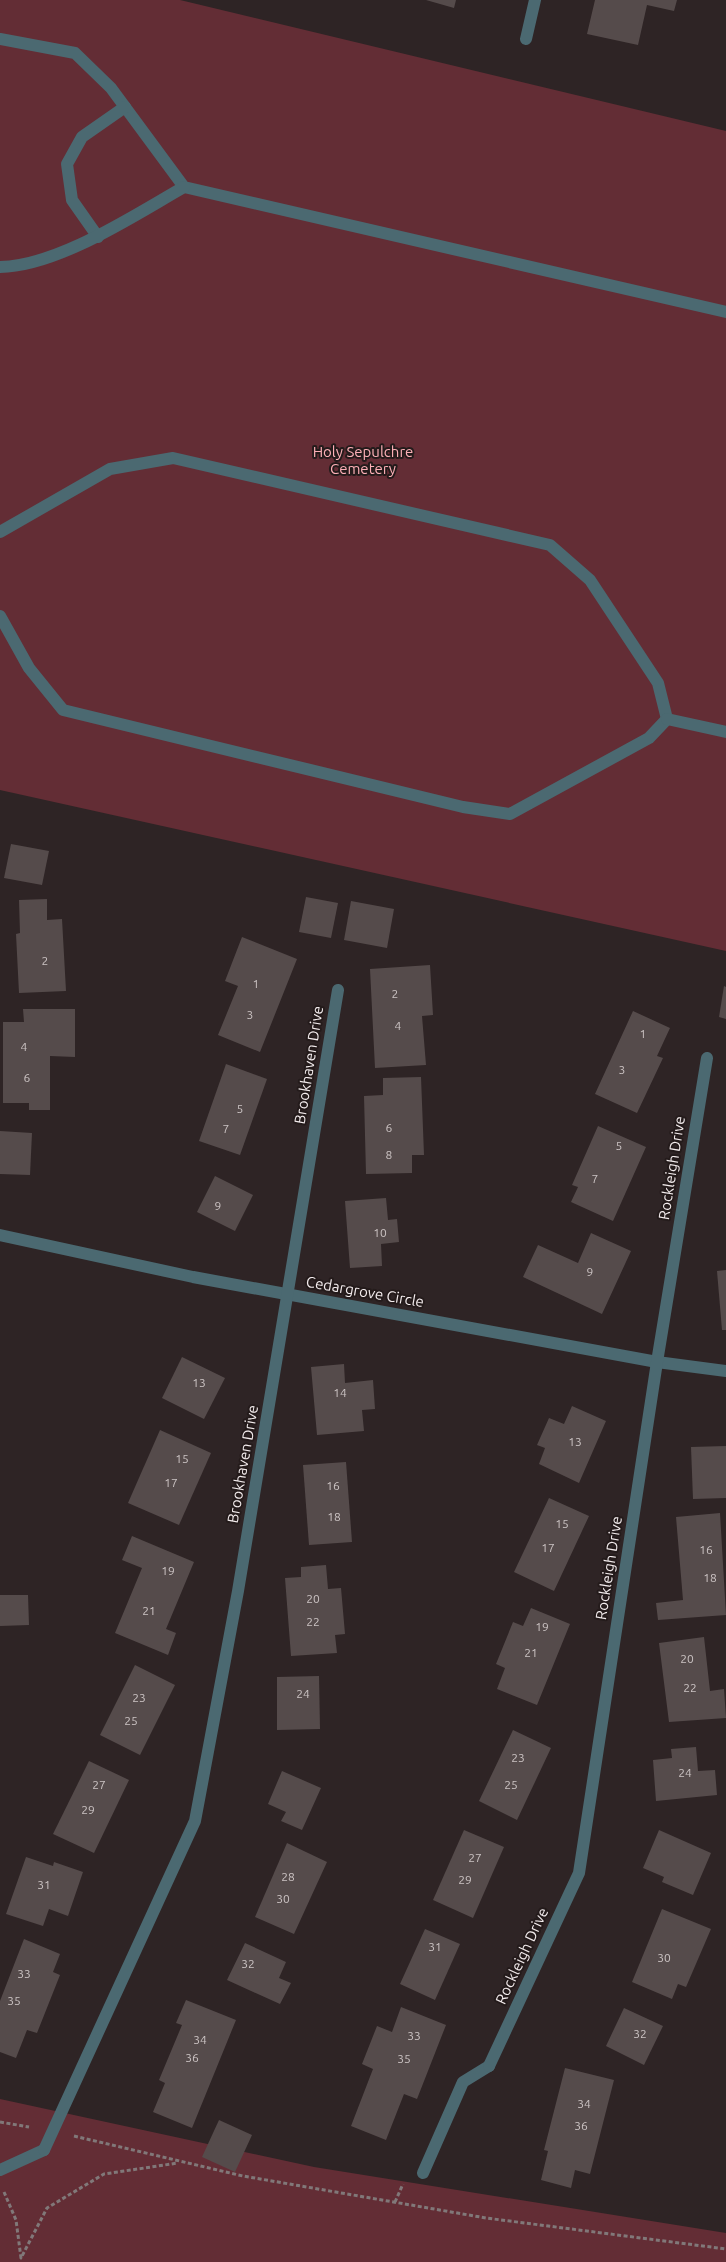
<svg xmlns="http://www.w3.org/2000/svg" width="726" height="2262" font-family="Ubuntu,sans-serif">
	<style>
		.green { fill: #632d35 }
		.building { fill: #554b4b }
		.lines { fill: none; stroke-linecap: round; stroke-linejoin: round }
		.path { stroke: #817879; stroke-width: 3; stroke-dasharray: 4 2.5; stroke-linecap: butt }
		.lane { stroke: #4b6971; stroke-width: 12 }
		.street { stroke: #4b6971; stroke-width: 12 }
		.labels { text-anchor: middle; stroke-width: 4; stroke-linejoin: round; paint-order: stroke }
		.number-label { font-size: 12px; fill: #ccc4c4 }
		.park-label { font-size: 15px; fill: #fdb0b7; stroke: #241b1b }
		.street-label { font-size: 15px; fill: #f3eced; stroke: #241b1b }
	</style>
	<rect width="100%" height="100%" fill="#2e2425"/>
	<g class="green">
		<polygon points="0,0 180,0 726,131 726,951 0,790"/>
		<polygon points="0,2099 314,2167 726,2233 726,2262 0,2262"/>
	</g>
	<g class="building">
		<polygon points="426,0 456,0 454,8"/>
		<polygon points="595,0 677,0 674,11 647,5 638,45 587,34"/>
		<polygon points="11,844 49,851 42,885 4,878"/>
		<polygon points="306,897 338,903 331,938 299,932"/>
		<polygon points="47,899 47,920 62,919 66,991 19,993 16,934 20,933 19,900"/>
		<polygon points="351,901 394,909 387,948 344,940"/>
		<polygon points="242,937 297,959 260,1052 218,1035 238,986 225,981"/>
		<polygon points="430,965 433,1015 422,1016 426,1065 375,1068 370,969"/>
		<polygon points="724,986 726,987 726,1019 719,1017"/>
		<polygon points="23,1009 75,1009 75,1057 50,1056 50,1110 29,1110 29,1103 3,1103 3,1022 24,1022"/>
		<polygon points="633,1011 670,1028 657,1056 663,1058 637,1113 595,1094"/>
		<polygon points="226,1064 267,1079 240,1155 199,1141"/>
		<polygon points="421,1077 424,1155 412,1155 412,1173 366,1174 364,1096 383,1095 383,1078"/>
		<polygon points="598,1126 646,1147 613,1221 571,1202 578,1187 572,1185"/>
		<polygon points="0,1131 32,1133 30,1175 0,1174"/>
		<polygon points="215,1176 253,1195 235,1231 197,1212"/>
		<polygon points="386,1198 388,1220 397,1219 399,1242 381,1244 382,1266 350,1268 345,1201"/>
		<polygon points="591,1233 631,1251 602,1314 523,1277 538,1245 578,1263"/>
		<polygon points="726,1270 726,1330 722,1330 717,1271"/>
		<polygon points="182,1357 225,1378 204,1419 162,1398"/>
		<polygon points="344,1364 345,1383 373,1380 375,1409 362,1410 364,1431 317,1435 311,1367"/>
		<polygon points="572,1406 606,1421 579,1483 539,1464 545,1448 537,1445 549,1418 564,1424"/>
		<polygon points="160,1430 211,1453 179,1525 128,1503"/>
		<polygon points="726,1446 726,1498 693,1499 691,1447"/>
		<polygon points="346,1462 352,1542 309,1545 303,1465"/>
		<polygon points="549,1498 589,1516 554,1591 514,1572"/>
		<polygon points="720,1513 726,1615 658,1620 656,1603 683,1600 676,1517"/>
		<polygon points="132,1536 194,1562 166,1629 176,1633 168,1655 115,1633 142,1568 122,1560"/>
		<polygon points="326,1565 328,1589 341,1588 345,1634 335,1635 337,1653 291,1656 285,1578 301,1577 301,1567"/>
		<polygon points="0,1595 28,1595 29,1625 0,1626"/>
		<polygon points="531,1608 570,1624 537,1705 497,1689 505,1668 496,1664 513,1622 523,1626"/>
		<polygon points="704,1637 710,1691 724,1689 726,1718 669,1722 659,1643"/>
		<polygon points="135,1665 175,1685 140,1755 100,1735"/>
		<polygon points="319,1676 320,1729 277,1730 277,1677"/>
		<polygon points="513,1730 551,1748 517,1820 479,1801"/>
		<polygon points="696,1747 698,1771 715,1770 717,1795 656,1801 653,1760 672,1758 671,1749"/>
		<polygon points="89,1761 129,1780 94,1853 53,1834"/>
		<polygon points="282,1771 321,1788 302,1830 281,1821 286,1812 268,1804"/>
		<polygon points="464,1830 504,1847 473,1918 433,1900"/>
		<polygon points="659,1830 711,1853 693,1895 662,1882 664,1877 643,1868"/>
		<polygon points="287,1843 327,1862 294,1934 255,1917"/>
		<polygon points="26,1857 53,1866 54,1862 83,1872 68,1916 49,1909 43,1926 6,1914"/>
		<polygon points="662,1909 711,1929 686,1987 678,1984 672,1999 632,1982"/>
		<polygon points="425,1929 460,1944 435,2000 400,1984"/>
		<polygon points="24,1939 60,1954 53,1972 60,1975 37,2033 27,2030 16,2058 0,2052 0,2001"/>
		<polygon points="245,1943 286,1962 279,1978 291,1983 280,2004 227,1980"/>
		<polygon points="186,2000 236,2020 192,2128 153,2112 165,2083 159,2080 182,2025 176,2023"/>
		<polygon points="401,2007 446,2025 417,2099 404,2094 386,2140 351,2126 373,2069 362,2064 377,2026 392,2032"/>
		<polygon points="624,2008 663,2026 644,2065 606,2046"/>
		<polygon points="565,2068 614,2080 590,2174 575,2170 571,2188 541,2180 548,2151 544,2150"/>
		<polygon points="219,2120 252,2135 235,2172 202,2157"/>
	</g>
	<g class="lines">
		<g class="path">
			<polyline points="0,2122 29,2127"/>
			<polyline points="74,2136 243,2176 486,2218 726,2249"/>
			<polyline points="4,2192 16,2220 21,2258 47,2208 104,2174 178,2163"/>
			<polyline points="395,2202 403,2184"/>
		</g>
		<g class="lane">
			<polyline points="0,39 75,53 111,88 184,187 726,312"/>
			<polyline points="98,237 72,200 67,164 82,137 125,107"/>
			<path d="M0 267C58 266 133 216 184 187"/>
			<polyline points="0,532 110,469 173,458 550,545 590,580 658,683 667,719"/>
			<polyline points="0,616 29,668 63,710 463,807 510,814 649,738 667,719"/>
			<polyline points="667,719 726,732"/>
			<polyline points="0,2170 44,2150"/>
			<polyline points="423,2173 463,2082 489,2066"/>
		</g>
		<g class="street">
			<polyline points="526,39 535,0"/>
			<polyline points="0,1235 193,1277 657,1362 726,1371"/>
			<polyline points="489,2066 579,1873 657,1362 707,1058"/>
			<polyline points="44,2150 195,1821 238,1591 338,990"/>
		</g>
	</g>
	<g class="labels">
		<g class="number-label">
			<text x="45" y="965">2</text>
			<text x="256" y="988">1</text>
			<text x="395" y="998">2</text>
			<text x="250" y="1019">3</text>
			<text x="398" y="1030">4</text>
			<text x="643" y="1038">1</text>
			<text x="24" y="1051">4</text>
			<text x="622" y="1074">3</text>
			<text x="27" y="1082">6</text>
			<text x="240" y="1113">5</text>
			<text x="389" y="1132">6</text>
			<text x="226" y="1133">7</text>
			<text x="619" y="1150">5</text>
			<text x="389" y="1159">8</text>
			<text x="595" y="1183">7</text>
			<text x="218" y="1210">9</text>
			<text x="380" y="1237">10</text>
			<text x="590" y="1276">9</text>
			<text x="199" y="1387">13</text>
			<text x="340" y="1397">14</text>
			<text x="575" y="1446">13</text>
			<text x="182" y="1463">15</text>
			<text x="171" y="1487">17</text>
			<text x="333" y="1490">16</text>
			<text x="334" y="1521">18</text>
			<text x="562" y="1528">15</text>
			<text x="548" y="1552">17</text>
			<text x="706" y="1554">16</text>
			<text x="168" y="1575">19</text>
			<text x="710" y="1582">18</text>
			<text x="313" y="1603">20</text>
			<text x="149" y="1615">21</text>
			<text x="313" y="1626">22</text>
			<text x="542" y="1631">19</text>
			<text x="531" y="1657">21</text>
			<text x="687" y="1663">20</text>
			<text x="690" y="1692">22</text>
			<text x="303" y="1698">24</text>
			<text x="139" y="1702">23</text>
			<text x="131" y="1725">25</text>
			<text x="518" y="1762">23</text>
			<text x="685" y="1777">24</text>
			<text x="99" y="1789">27</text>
			<text x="511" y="1789">25</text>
			<text x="88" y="1814">29</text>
			<text x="475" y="1862">27</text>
			<text x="288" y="1881">28</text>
			<text x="465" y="1884">29</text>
			<text x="44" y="1889">31</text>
			<text x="283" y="1903">30</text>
			<text x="435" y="1951">31</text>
			<text x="664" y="1962">30</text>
			<text x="248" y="1968">32</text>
			<text x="24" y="1978">33</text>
			<text x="14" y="2005">35</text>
			<text x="640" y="2038">32</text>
			<text x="414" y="2040">33</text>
			<text x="200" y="2044">34</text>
			<text x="192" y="2062">36</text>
			<text x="404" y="2063">35</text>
			<text x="584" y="2108">34</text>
			<text x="581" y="2130">36</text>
		</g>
		<g class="park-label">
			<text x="363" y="457">Holy Sepulchre<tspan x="363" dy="17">Cemetery</tspan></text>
		</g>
		<g class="street-label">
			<text transform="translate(309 1065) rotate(-81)" y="5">Brookhaven Drive</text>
			<text transform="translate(672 1168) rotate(-81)" y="5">Rockleigh Drive</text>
			<text transform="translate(365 1292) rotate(10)" y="5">Cedargrove Circle</text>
			<text transform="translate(243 1464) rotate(-80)" y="5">Brookhaven Drive</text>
			<text transform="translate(609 1568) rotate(-81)" y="5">Rockleigh Drive</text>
			<text transform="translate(522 1956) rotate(-65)" y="5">Rockleigh Drive</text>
		</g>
	</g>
</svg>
